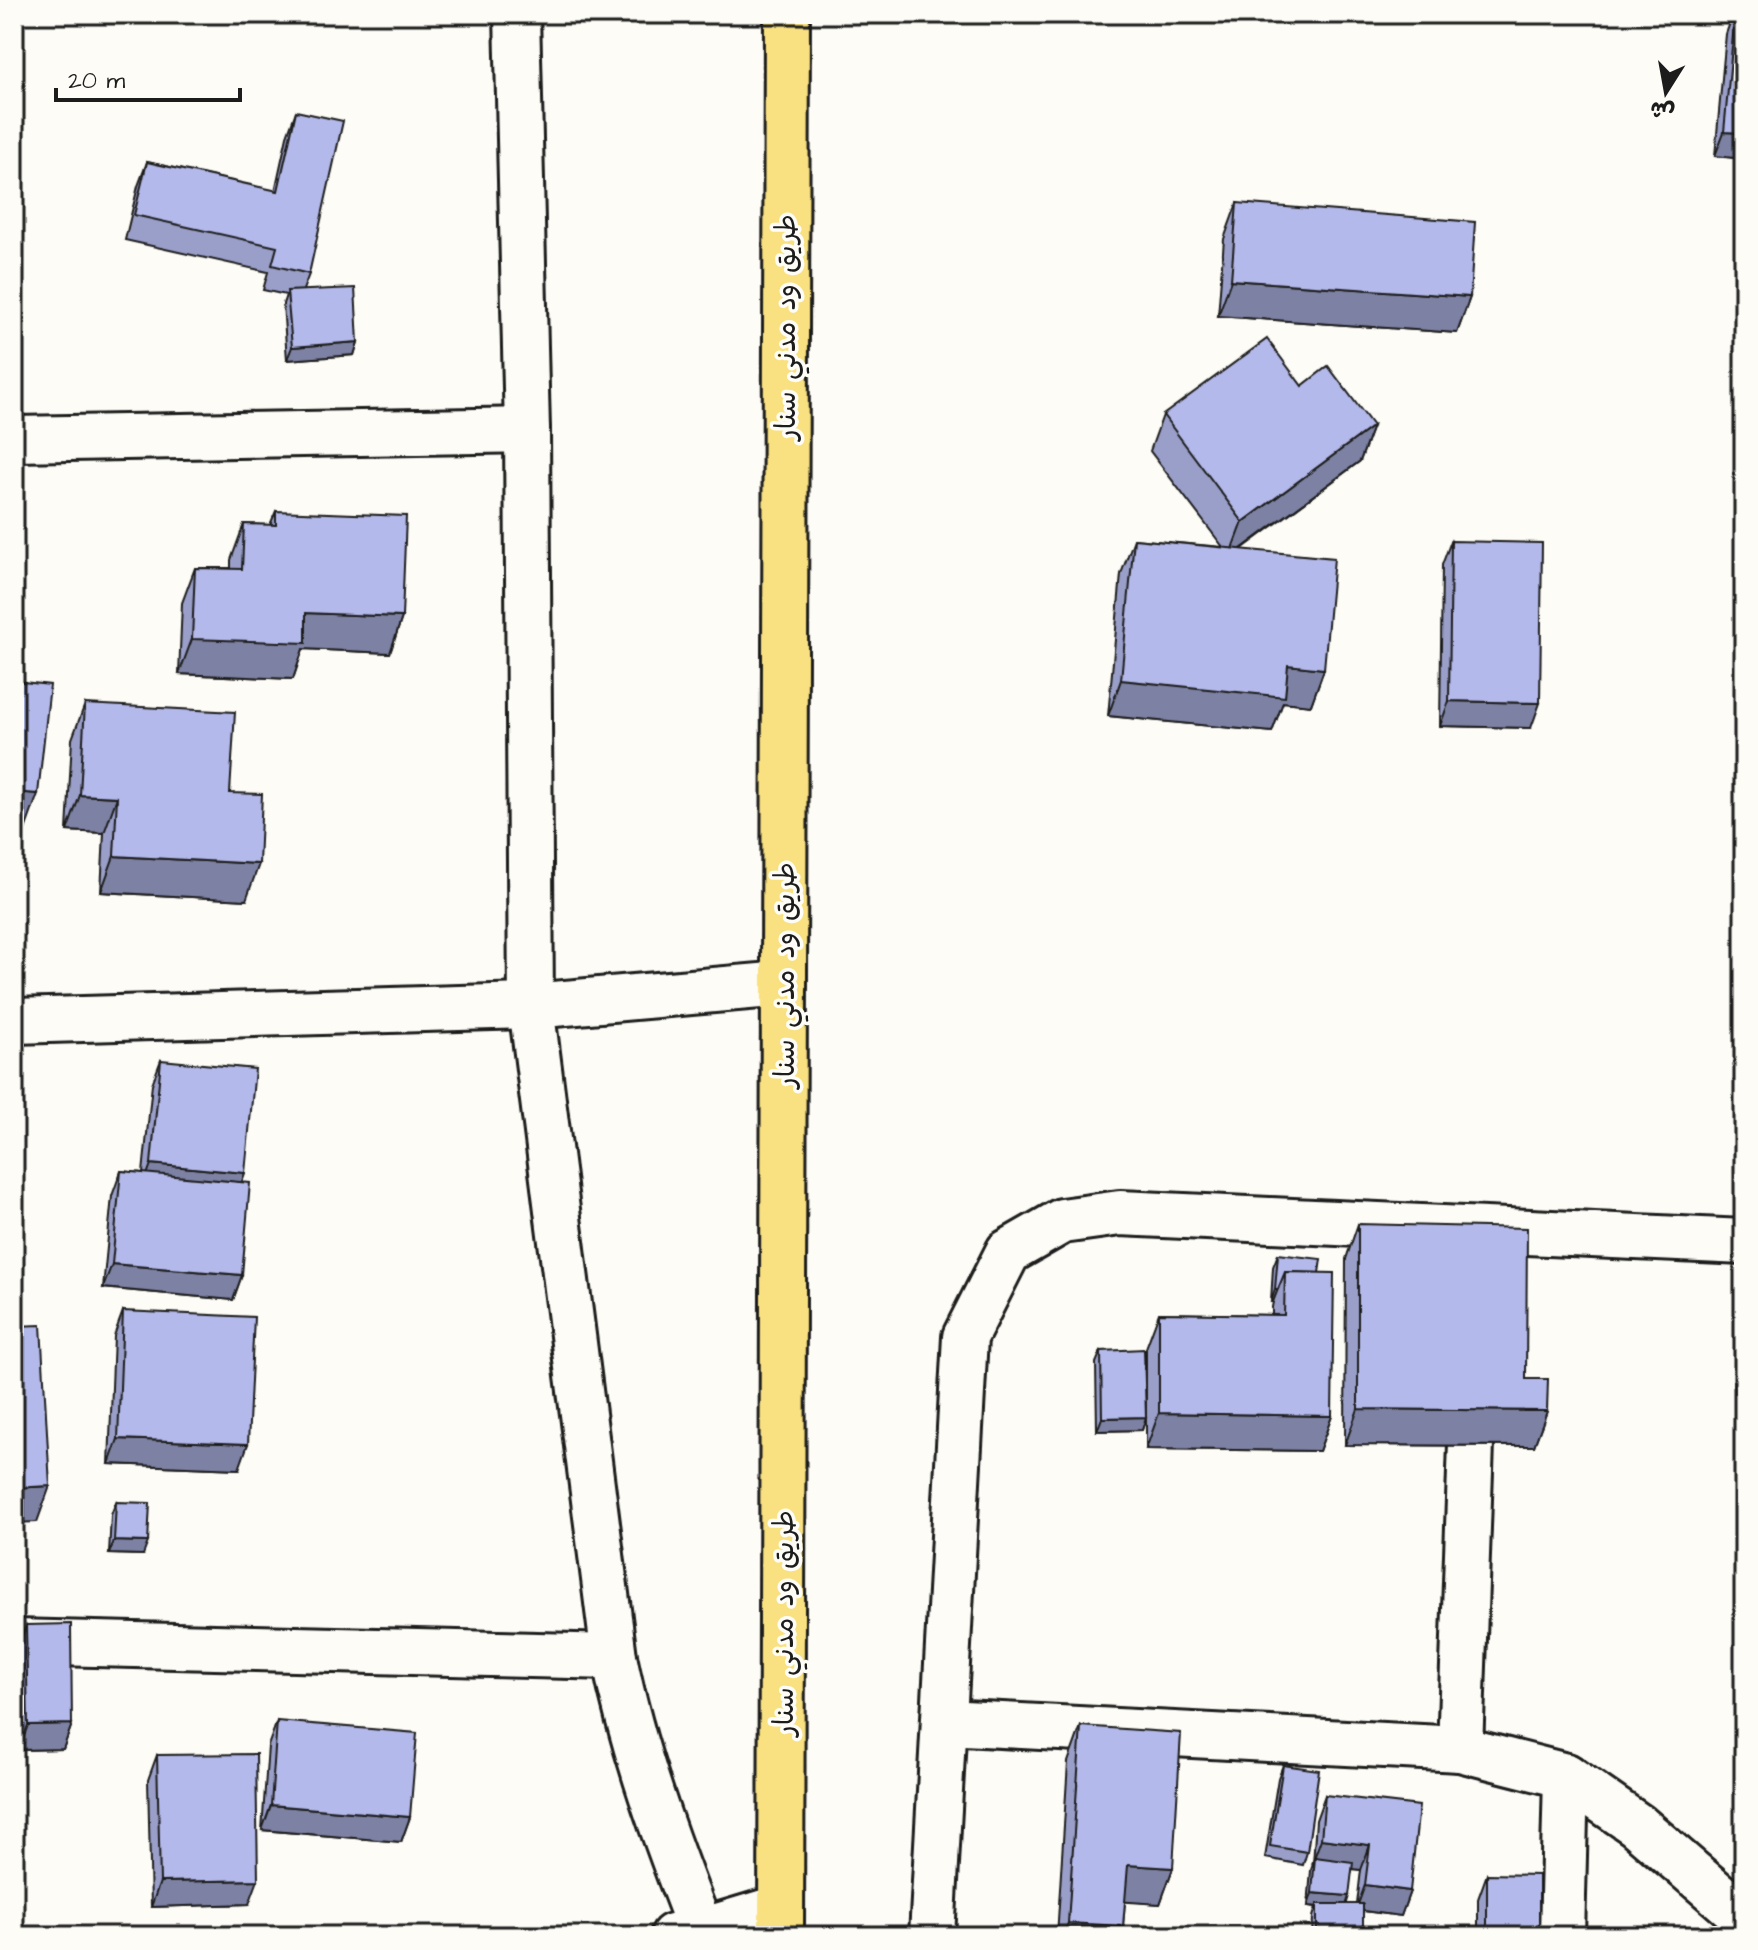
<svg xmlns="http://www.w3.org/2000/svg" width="1758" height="1950" font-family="'Architects Daughter','Playpen Sans Arabic',sans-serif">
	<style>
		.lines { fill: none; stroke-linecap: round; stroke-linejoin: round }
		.minor-casing { stroke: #1c1c1c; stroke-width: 50 }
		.trunk-casing { stroke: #1c1c1c; stroke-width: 50 }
		.minor { stroke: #fdfcf7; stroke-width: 44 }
		.trunk { stroke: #f9e181; stroke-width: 44 }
		.wall { fill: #9a9fc9; stroke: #1c1c1c; stroke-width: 2; fill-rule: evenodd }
		.shaded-wall { fill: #7d82a4; stroke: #1c1c1c; stroke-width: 2 }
		.building { fill: #b3b9ea; stroke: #1c1c1c; stroke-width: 2 }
		.labels { text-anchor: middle; stroke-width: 7; stroke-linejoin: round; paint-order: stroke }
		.street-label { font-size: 28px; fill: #1c1c1c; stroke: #fdfcf7 }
	</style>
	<rect width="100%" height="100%" fill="#fdfcf7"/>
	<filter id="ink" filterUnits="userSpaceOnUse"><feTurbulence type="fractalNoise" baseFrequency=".0125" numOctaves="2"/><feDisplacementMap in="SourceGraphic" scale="16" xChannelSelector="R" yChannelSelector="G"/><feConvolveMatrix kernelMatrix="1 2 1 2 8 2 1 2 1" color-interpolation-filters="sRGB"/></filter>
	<g filter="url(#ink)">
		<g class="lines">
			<g class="minor-casing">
				<g id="minor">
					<path d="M517 14 527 430 531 1006 614 1657C633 1751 666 1841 701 1931"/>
					<polyline points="14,439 527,430"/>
					<polyline points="14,1021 531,1006 784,984"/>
					<polyline points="14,1642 614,1657"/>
					<polyline points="944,1722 1460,1749 1566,1776 1637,1825 1744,1917"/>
					<polyline points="1460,1749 1473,1388"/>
					<polyline points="673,1936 701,1931 781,1907"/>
					<polyline points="932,1936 965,1337 1008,1252 1062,1221 1120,1213 1744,1242"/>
					<polyline points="1562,1936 1566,1776"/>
				</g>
			</g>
			<g class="trunk-casing">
				<polyline id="trunk" points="781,1936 787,14"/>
			</g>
			<use href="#minor" class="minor"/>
			<use href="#trunk" class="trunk"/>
		</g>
		<g class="wall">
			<polygon points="1733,14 1744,14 1744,159 1715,156 1726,34"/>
			<polygon points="296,111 309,274 303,290 358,342 354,355 287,360 283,304 286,295 263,290 268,272 125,240 138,186 147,162 275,191 287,136"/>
			<polygon points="1237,203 1470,297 1457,333 1218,316 1224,239"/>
			<polygon points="1302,386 1373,426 1360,461 1242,549 1324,669 1311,705 1283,702 1272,732 1108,716 1121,574 1134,539 1223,547 1150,451 1163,415"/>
			<polygon points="276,511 402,617 390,653 303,649 293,679 179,674 182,603 195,568 231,568 231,560 244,524 270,525"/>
			<polygon points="1451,541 1531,728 1440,726 1442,565"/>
			<polygon points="85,704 246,900 101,892 104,833 67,831 72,739"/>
			<polygon points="161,1060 242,1182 242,1275 233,1300 103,1288 112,1196 121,1171 143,1173 152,1084"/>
			<polygon points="1358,1224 1526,1379 1547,1411 1534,1446 1345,1445 1346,1259"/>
			<polygon points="1278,1254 1319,1273 1332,1416 1319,1451 1146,1449 1146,1418 1142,1430 1097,1431 1096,1363 1101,1351 1146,1415 1146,1348 1159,1313 1272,1315 1272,1307 1273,1302 1271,1302 1273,1267"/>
			<polygon points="123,1311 239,1469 109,1464 114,1336"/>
			<polygon points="116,1502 143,1555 109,1554 111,1515"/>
			<polygon points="26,1625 72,1724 63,1749 19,1750 17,1650"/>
			<polygon points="277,1721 410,1817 401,1842 262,1830 268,1746"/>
			<polygon points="1081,1726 1173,1868 1160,1904 1125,1901 1123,1926 1119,1936 1057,1936 1068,1762"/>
			<polygon points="157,1755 249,1904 151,1907 148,1780"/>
			<polygon points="1283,1765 1307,1852 1303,1865 1265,1858 1278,1778"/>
			<path d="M1325 1795 1410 1891 1401 1916 1363 1911V1936H1312L1313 1917 1316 1907 1308 1906 1311 1870 1313 1864 1316 1820ZM1352 1869 1361 1870 1357 1904H1346Z"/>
			<polygon points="1487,1874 1539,1936 1478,1936 1478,1899"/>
		</g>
		<g class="shaded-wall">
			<polygon points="1724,132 1744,133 1744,159 1715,156"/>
			<polygon points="1231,280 1470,297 1457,333 1218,316"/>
			<polygon points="358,342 354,355 287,360 292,347"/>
			<polygon points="1373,426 1360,461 1230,557 1243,522"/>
			<polygon points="306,613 402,617 390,653 303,649 293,679 179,674 192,639"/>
			<polygon points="1288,665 1324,669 1311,705 1283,702 1272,732 1108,716 1121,680"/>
			<polygon points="1449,701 1540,703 1531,728 1440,726"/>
			<polygon points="14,792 38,794 25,830 14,829"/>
			<polygon points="80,795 117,797 104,833 67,831"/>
			<polygon points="114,856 259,864 246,900 101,892"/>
			<polygon points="151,1164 245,1173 236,1198 142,1189"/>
			<polygon points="112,1264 242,1275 233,1300 103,1288"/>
			<polygon points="1275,1289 1278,1289 1273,1302 1271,1302"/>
			<polygon points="1358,1409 1547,1411 1534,1446 1345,1445"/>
			<polygon points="1159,1413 1332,1416 1319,1451 1146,1449"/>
			<polygon points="1146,1417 1142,1430 1097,1431 1102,1418"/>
			<polygon points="118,1439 248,1444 239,1469 109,1464"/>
			<polygon points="50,1486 37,1522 14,1523 14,1488"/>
			<polygon points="114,1541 148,1542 143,1555 109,1554"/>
			<polygon points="72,1724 63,1749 19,1750 28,1725"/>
			<polygon points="271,1805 410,1817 401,1842 262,1830"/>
			<polygon points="1321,1839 1370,1845 1361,1870 1315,1865 1315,1857 1312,1864"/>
			<polygon points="1128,1865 1173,1868 1160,1904 1115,1901"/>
			<polygon points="258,1880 249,1904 151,1907 160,1882"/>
			<polygon points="1365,1885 1410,1891 1401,1916 1356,1910"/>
			<polygon points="1312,1893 1349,1896 1345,1909 1308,1906"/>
			<polygon points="1068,1923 1123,1926 1119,1936 1063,1936"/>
		</g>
		<g class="building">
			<polygon points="1735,14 1744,14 1744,133 1724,132"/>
			<polygon points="296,111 343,121 309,274 272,265 277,247 134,215 147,162 278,191"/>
			<polygon points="1237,203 1475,222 1470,297 1231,280"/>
			<polygon points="355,288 358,342 292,347 287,291"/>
			<polygon points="1267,339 1302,386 1328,366 1373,426 1243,522 1163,415"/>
			<polygon points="276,511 406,516 402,617 306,613 306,643 192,639 195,568 242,569 244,524 276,525"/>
			<polygon points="1134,539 1334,558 1324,669 1288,665 1285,697 1121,680"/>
			<polygon points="1451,541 1542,543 1540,703 1449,701"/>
			<polygon points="14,681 50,685 38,794 14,792"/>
			<polygon points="85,704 235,712 230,793 262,794 259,864 114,856 117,797 80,795"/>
			<polygon points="161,1060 255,1069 245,1173 151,1164"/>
			<polygon points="121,1171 250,1183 242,1275 112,1264"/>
			<polygon points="1358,1224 1527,1228 1526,1379 1548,1379 1547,1411 1358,1409"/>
			<polygon points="1278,1254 1321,1259 1319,1273 1285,1272 1278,1289 1275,1289"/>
			<polygon points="1285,1272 1334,1273 1332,1416 1159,1413 1159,1313 1284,1315"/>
			<polygon points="123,1311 254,1317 248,1444 118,1439"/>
			<polygon points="14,1315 18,1315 17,1326 14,1326"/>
			<polygon points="41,1325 50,1486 14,1488 14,1326"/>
			<polygon points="1144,1349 1146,1417 1102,1418 1101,1351"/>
			<polygon points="116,1502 150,1503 148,1542 114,1541"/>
			<polygon points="71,1624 72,1724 28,1725 26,1625"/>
			<polygon points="277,1721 417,1733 410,1817 271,1805"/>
			<polygon points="1081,1726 1181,1733 1173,1868 1128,1865 1123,1926 1068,1923"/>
			<polygon points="256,1754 258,1880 160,1882 157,1755"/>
			<polygon points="1283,1765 1319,1770 1307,1852 1270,1846"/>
			<polygon points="1325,1795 1419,1806 1410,1891 1365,1885 1370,1845 1321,1839"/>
			<polygon points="1315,1857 1353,1862 1349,1896 1312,1893"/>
			<polygon points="1487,1874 1539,1875 1539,1936 1487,1936"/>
			<rect x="1317" y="1904" width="46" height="32"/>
		</g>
	</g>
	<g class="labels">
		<g class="street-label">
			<text transform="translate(785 327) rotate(-90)" y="10">طريق ود مدني سنار</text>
			<text transform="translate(784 975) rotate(-90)" y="10">طريق ود مدني سنار</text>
			<text transform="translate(783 1623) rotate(-90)" y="10">طريق ود مدني سنار</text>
		</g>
	</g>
	<rect width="1758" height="1950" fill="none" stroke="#fdfcf7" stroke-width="48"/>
	<rect x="24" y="24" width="1710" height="1902" fill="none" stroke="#1c1c1c" stroke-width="3" filter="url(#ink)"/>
	<g transform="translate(1666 92) rotate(191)" stroke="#fdfcf7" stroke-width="6" paint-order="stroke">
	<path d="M0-6L14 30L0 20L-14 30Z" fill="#1c1c1c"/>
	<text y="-12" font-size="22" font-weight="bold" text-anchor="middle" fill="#1c1c1c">ش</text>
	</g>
	<path d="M56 88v12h184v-12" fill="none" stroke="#1c1c1c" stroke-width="4"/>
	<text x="68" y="88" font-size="24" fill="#1c1c1c" stroke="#fdfcf7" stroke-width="6" paint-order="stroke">20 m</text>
</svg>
